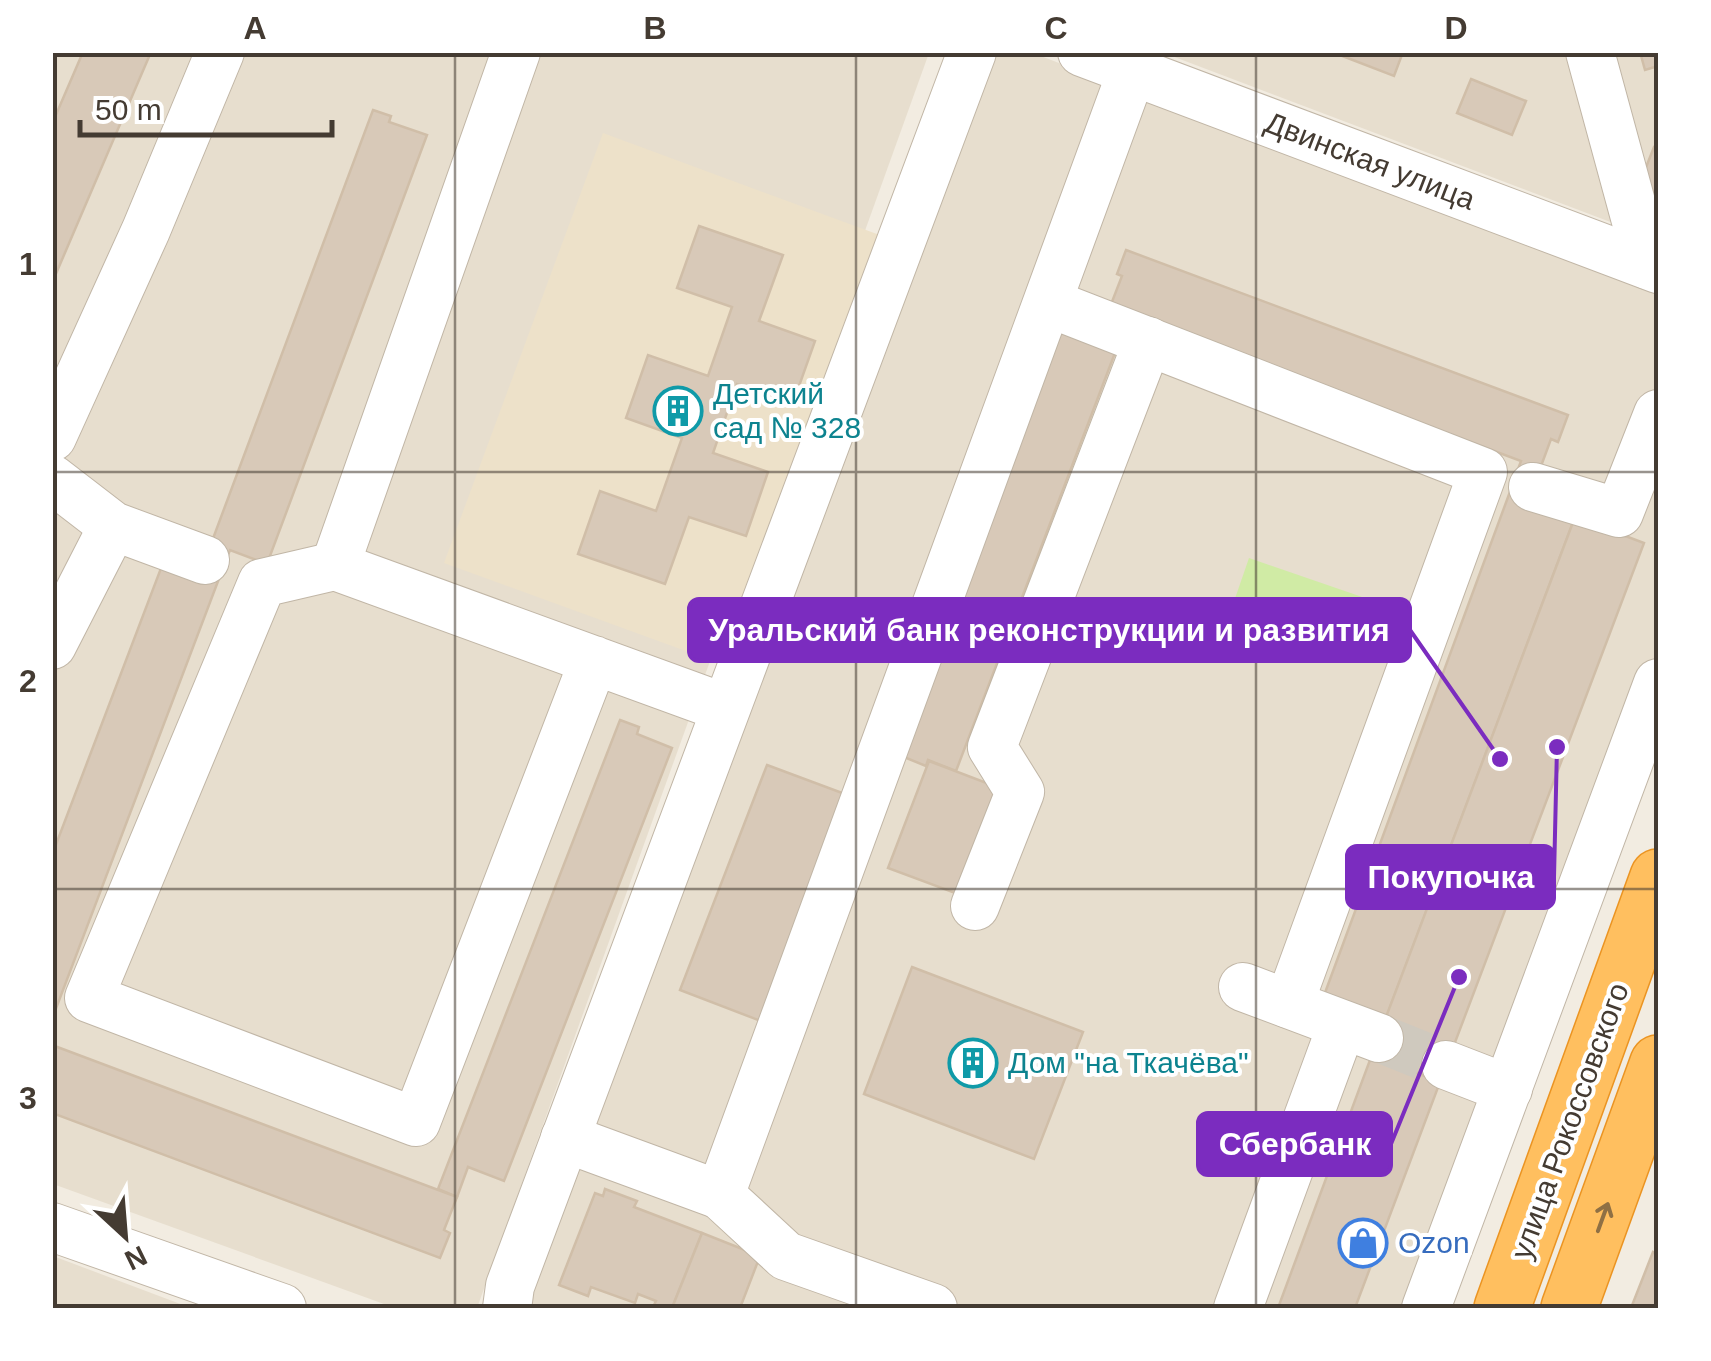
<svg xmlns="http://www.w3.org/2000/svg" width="1711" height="1361" font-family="Helvetica,sans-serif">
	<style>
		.residential { fill: #e7dece }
		.education { fill: #ede1c9 }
		.green { fill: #d0eba5 }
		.building { fill: #d8c9b8; stroke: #d0bea8; stroke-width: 2.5 }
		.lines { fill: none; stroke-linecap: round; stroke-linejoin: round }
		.minor-tunnel { stroke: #cfc9be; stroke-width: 48; stroke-dasharray: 48 24; stroke-linecap: butt }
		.minor-casing { stroke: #c1b6a6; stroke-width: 50 }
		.highway-casing { stroke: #eb9422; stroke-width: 58 }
		.minor { stroke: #fff; stroke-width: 48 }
		.highway { stroke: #ffbf5f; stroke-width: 55 }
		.oneway { stroke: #8f7044 }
		.grid { fill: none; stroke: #443b32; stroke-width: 2.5; stroke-opacity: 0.55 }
		.labels { text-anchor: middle; stroke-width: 8; stroke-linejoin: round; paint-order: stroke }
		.street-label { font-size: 30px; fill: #443b32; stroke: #fff }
		.culture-label { font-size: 30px; fill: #0d838f; stroke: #fff; text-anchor: start }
		.shop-label { font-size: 30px; fill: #366cbe; stroke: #fff; text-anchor: start }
		.leader { fill: none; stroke: #7b2cbf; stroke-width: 4 }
		.callout-dot { fill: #7b2cbf; stroke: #fff; stroke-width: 4 }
		.callout { fill: #7b2cbf; stroke: #7b2cbf; stroke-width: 4 }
		.callout-label { font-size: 32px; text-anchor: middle; font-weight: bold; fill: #fff }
		.neatline { fill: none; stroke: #443b32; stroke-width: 4 }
		.grid-label { font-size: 32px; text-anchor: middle; font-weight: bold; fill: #443b32 }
	</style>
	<rect width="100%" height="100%" fill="#f2ece1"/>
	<g class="residential">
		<polygon points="52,53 929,53 477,1308 395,1308 53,1184"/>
		<polygon points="1002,53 1033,53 1658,294 1658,737 1422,1308 527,1308 991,57"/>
		<polygon points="1164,53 1658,53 1658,240"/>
		<polygon points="52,1256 53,1256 191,1308 53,1308"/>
	</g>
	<polygon class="education" points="603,133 885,237 727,666 444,563"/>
	<polygon class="green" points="1249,558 1368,599 1349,654 1230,613"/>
	<g class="building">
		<polygon points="83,52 151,52 52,283 52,124"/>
		<polygon points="1332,52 1403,52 1394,76"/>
		<polygon points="1640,52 1658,52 1658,66 1645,70"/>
		<polygon points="1471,79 1526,101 1512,135 1457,113"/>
		<polygon points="373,110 391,116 389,122 427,135 267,564 230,550 220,575 202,568"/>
		<polygon points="1654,147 1658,148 1658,193 1639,185"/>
		<polygon points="699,226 783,255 759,321 815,341 793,403 737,384 713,453 768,472 746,536 689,517 665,584 578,554 600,491 656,511 682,438 626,418 648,355 708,376 732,307 677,288"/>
		<polygon points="1126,250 1568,415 1558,442 1551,439 1530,496 1511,489 1521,461 1110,307 1122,276 1117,274"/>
		<polygon points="1129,316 956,771 928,760 926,766 899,755 1064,321"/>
		<polygon points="1511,489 1575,517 1381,1031 1322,1001"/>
		<polygon points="1575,517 1644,543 1440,1082 1394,1064 1403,1041 1380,1033"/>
		<polygon points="166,555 220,576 52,1019 52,855"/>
		<polygon points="620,720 639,727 637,734 672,748 504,1181 468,1167 457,1197 438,1189"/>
		<polygon points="929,761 997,787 955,893 888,868"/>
		<polygon points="767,765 853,797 766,1023 680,990"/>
		<polygon points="912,967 1083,1032 1034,1159 864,1094"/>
		<polygon points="1380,1033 1403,1041 1394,1064 1440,1082 1355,1308 1278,1308"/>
		<polygon points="52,1045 457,1197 444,1230 450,1233 440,1258 52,1113"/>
		<polygon points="605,1189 637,1201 634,1207 702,1233 672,1308 653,1307 656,1301 638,1294 635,1303 591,1287 588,1296 559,1285 595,1193 603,1196"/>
		<polygon points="702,1233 760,1256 740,1308 672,1308"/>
		<polygon points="1653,1252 1658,1254 1658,1308 1631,1308"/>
	</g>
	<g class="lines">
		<polyline class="minor-tunnel" points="1379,1038 1446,1065"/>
		<g class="minor-casing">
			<g id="minor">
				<polyline points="1082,52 1658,269"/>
				<polyline points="1590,52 1648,265"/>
				<polyline points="1049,303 1483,472 1289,1004"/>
				<polyline points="52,437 146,230 220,52"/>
				<polyline points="52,479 113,526 205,560"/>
				<polyline points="1533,487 1619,513 1658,414"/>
				<polyline points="335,566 516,52"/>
				<polyline points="52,645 113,526"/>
				<polyline points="594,660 416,1122 89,998 262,583 335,566 725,708"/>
				<polyline points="975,906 1020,792 992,747 1148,341"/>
				<polyline points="1243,987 1379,1038"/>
				<polyline points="1446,1065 1508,1089"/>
				<polyline points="565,1138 720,1195 1139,52"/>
				<polyline points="720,1195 786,1256 933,1308"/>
				<polyline points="52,1227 282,1308"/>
				<polyline points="507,1308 510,1286 972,52"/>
				<polyline points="1238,1308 1342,1025"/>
				<polyline points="1426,1308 1658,683"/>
			</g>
		</g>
		<g class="highway-casing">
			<g id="highway">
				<polyline points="1502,1308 1658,877"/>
				<polyline points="1569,1308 1658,1063"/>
			</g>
		</g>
		<use href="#minor" class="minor"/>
		<use href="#highway" class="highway"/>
	</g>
	<defs><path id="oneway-shaft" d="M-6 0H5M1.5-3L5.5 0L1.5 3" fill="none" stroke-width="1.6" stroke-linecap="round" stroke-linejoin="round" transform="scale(2.5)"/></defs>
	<use class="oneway" href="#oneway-shaft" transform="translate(1603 1217) rotate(-70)"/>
	<path class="grid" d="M455 52V1308M856 52V1308M1256 52V1308M52 472H1658M52 889H1658"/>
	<defs>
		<g id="building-ring" transform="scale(2.5)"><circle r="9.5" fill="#fff" stroke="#0f9aa8" stroke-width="1.5"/><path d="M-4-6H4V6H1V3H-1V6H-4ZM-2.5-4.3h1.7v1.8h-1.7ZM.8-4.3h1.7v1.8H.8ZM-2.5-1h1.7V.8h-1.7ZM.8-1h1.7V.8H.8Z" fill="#0f9aa8"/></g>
		<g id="shop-ring" transform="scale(2.5)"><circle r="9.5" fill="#fff" stroke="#3f7fe0" stroke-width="1.5"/><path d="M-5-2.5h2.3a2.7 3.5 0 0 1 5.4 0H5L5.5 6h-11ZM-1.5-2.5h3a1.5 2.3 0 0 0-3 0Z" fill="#3f7fe0"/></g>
	</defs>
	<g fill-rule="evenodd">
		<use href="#building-ring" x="678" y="411"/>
		<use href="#building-ring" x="973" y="1063"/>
		<use href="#shop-ring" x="1363" y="1243"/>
	</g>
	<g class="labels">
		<g class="street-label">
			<text transform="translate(1370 161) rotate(21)" y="10">Двинская улица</text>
			<text transform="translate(1570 1121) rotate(-70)" y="10">улица Рокоссовского</text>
		</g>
		<g class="culture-label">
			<text x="713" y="404">Детский<tspan x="713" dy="34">сад № 328</tspan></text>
			<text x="1008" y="1073">Дом "на Ткачёва"</text>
		</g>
		<g class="shop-label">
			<text x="1398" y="1253">Ozon</text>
		</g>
	</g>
	<path class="leader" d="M1500 759L1410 630M1557 747L1554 877M1459 977L1391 1144"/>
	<g class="callout-dot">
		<circle cx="1500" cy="759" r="10"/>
		<circle cx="1557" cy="747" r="10"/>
		<circle cx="1459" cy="977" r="10"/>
	</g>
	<g class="callout">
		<rect x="689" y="599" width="721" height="62" rx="10"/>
		<rect x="1347" y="846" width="207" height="62" rx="10"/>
		<rect x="1198" y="1113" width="193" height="62" rx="10"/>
	</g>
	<g class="callout-label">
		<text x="1049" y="641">Уральский банк реконструкции и развития</text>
		<text x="1451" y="888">Покупочка</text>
		<text x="1295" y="1155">Сбербанк</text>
	</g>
	<rect width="1711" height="1361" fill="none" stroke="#ffffff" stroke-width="110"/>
	<g transform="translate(125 1236) rotate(154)" stroke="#ffffff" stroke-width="8" paint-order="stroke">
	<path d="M0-8L18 38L0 25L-18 38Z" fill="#443b32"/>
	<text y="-15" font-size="28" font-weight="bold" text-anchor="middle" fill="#443b32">N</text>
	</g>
	<path d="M80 120v15h252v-15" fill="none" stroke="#443b32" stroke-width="5"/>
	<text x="95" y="120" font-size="30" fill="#443b32" stroke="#ffffff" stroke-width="8" paint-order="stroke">50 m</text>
	<rect x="55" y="55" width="1601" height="1251" class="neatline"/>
	<g class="grid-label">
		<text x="255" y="39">A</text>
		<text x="655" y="39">B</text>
		<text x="1056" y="39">C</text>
		<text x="1456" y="39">D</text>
		<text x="28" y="275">1</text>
		<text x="28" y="692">2</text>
		<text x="28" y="1109">3</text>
	</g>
</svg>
